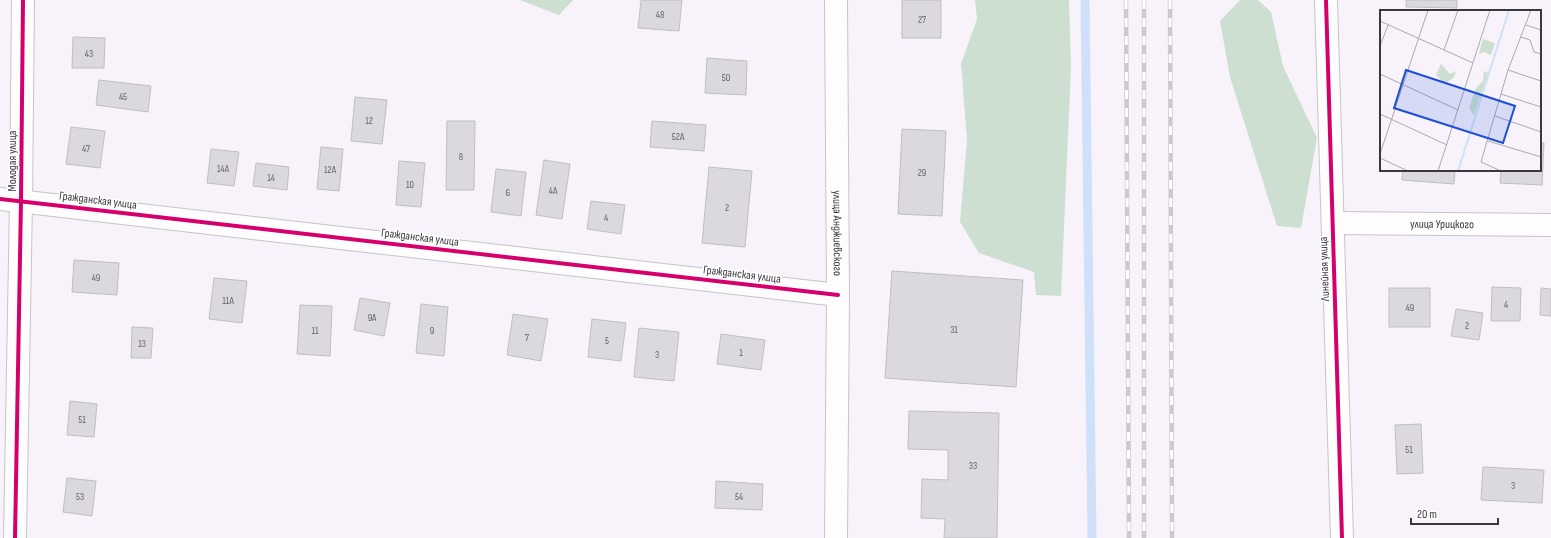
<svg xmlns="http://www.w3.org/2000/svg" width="1551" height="538" font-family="'Sofia Sans Condensed',sans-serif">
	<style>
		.forest { fill: #ccdfd1 }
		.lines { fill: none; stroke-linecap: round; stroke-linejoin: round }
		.stream { stroke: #cfe0fb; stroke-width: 9 }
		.building { fill: #dbd9de; stroke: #c0bec4 }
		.street-casing { stroke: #c7c3c8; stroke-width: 24 }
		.street { stroke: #fefdfe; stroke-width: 22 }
		.rail-casing { stroke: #cbc9cc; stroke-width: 4.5 }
		.rail { stroke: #fff; stroke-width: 3; stroke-dasharray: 9; stroke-linecap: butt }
		.cycleway-casing { stroke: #fff; stroke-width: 6 }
		.cycleway { stroke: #d6006c; stroke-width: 4 }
		.labels { text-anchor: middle; stroke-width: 3; stroke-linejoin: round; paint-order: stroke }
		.number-label { font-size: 10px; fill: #636065 }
		.street-label { font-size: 12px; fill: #3b373d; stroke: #fff }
		.inset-river { fill: none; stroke: #cfe0fb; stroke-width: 2 }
		.inset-road { fill: none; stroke: #aca8ae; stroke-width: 1 }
		.view { fill: #1d4ed8; fill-opacity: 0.15; stroke: #1d4ed8; stroke-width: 2 }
		.inset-edge { fill: none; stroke: #3b373d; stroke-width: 2 }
	</style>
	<rect width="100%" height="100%" fill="#f8f3fa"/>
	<g class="forest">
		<polygon points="520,0 573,0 559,15"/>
		<polygon points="975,0 1069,0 1071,68 1061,296 1036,295 1034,272 979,253 960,222 967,140 961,64 977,19"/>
		<polygon points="1240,0 1258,0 1271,12 1283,66 1317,138 1301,228 1277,226 1230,77 1220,21"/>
	</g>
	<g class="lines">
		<polyline class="stream" points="1085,0 1092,538"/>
	</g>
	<g class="building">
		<polygon points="641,0 682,0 679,31 638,28"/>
		<rect x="902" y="0" width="39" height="38"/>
		<polygon points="1406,0 1457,0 1457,8 1406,7"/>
		<polygon points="73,37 105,38 104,68 72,68"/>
		<polygon points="707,58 747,61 746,95 705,93"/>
		<polygon points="99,80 151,86 148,112 96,105"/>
		<polygon points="355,97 387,100 382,144 351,141"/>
		<polygon points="447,121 475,121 474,190 446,190"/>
		<polygon points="652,121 706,125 704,151 650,147"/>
		<polygon points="71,127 105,131 100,168 66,164"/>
		<polygon points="902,129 946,131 942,216 898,214"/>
		<polygon points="1540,143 1544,143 1542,185 1500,183 1501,170 1540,170"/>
		<polygon points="321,147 343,149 339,191 317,189"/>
		<polygon points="211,149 239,152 234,186 207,183"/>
		<polygon points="544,160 570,164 562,219 536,215"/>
		<polygon points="399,161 425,163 421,207 396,205"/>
		<polygon points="256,163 289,167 287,190 253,186"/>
		<polygon points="709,167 752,171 745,247 702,243"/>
		<polygon points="496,169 526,172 521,216 491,212"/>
		<polygon points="1403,170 1455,170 1454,184 1402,180"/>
		<polygon points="591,201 625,205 621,234 587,229"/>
		<polygon points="74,260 119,263 117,295 72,292"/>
		<polygon points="892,271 1023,280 1016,387 885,378"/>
		<polygon points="214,278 247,281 242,323 209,319"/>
		<polygon points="1492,287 1521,288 1520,321 1491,321"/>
		<rect x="1389" y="288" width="41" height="39"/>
		<polygon points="1541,288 1551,289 1551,316 1540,315"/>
		<polygon points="360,298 390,303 384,336 354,330"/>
		<polygon points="421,304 448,307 444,356 416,353"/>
		<polygon points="300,305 332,306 330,356 297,354"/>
		<polygon points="1456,309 1483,313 1479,340 1451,336"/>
		<polygon points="513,314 548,319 541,361 507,355"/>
		<polygon points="592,319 626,323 621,361 588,357"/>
		<polygon points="132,327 153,328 151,358 131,358"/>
		<polygon points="639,328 679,332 674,381 634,377"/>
		<polygon points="721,334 765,340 761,370 717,364"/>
		<polygon points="70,401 97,404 94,437 67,435"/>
		<polygon points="909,411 999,413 997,538 944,538 945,519 921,518 922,479 948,480 948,450 908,449"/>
		<polygon points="1421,424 1423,473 1397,474 1395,425"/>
		<polygon points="1483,467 1544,470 1542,503 1481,500"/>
		<polygon points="67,478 96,481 92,516 63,512"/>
		<polygon points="716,481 763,484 762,510 715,508"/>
	</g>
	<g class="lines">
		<g class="street-casing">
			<g id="street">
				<path id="s1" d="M836 0 838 295 836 538"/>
				<polyline points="1326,0 1342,538"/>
				<polyline points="0,199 838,295"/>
				<path id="s2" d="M1333 223 1551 225"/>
				<polyline points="15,538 21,201 23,0"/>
			</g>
		</g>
		<use href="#street" class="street"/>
		<g class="rail-casing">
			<g id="rail">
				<polyline points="1126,0 1129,538"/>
				<polyline points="1144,0 1144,538"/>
				<polyline points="1170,0 1172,538"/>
			</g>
		</g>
		<use href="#rail" class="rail"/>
		<g class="cycleway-casing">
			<g id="cycleway">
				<polyline points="1326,0 1342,538"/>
				<polyline points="0,199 838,295"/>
				<polyline points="15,538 21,201 23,0"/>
			</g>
		</g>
		<use href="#cycleway" class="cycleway"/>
	</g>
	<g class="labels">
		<g class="number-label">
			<text x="660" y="18">48</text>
			<text x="922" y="23">27</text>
			<text x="89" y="57">43</text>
			<text x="726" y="81">50</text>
			<text x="123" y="100">45</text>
			<text x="369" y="124">12</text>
			<text x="678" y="140">52А</text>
			<text x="86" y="152">47</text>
			<text x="461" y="160">8</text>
			<text x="223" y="172">14А</text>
			<text x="330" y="173">12А</text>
			<text x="922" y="176">29</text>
			<text x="271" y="181">14</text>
			<text x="410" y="188">10</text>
			<text x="553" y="194">4А</text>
			<text x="508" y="196">6</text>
			<text x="727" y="211">2</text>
			<text x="606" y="221">4</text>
			<text x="96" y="281">49</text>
			<text x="228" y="304">11А</text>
			<text x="1506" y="308">4</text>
			<text x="1410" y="311">49</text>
			<text x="372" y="321">9А</text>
			<text x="1467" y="329">2</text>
			<text x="954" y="333">31</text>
			<text x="315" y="334">11</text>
			<text x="432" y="334">9</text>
			<text x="527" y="341">7</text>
			<text x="607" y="344">5</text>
			<text x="142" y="347">13</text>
			<text x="741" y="356">1</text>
			<text x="657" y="358">3</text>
			<text x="82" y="423">51</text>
			<text x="1409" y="453">51</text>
			<text x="973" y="469">33</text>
			<text x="1513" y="489">3</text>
			<text x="80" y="500">53</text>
			<text x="739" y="500">54</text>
		</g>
		<g class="street-label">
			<text transform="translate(12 161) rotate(-90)" y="4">Молодая улица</text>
			<text transform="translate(98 200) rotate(7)" y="4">Гражданская улица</text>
			<text dy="4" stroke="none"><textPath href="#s2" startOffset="109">улица Урицкого</textPath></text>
			<text dy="4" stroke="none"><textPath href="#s1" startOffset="233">улица Анджиевского</textPath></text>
			<text transform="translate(420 237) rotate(7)" y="4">Гражданская улица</text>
			<text transform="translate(1324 269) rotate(-92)" y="4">Линейная улица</text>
			<text transform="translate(742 274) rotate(7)" y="4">Гражданская улица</text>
		</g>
	</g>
	<g transform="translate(1380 10)">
		<rect width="161" height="161" fill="#f8f3fa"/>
		<path d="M103 29 115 33 111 45 104 42 99 44ZM61 54 70 64 76 61 74 67 65 74 56 65ZM104 61 108 63 94 105 89 98 96 78 103 71Z" fill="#ccdfd1"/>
		<path class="inset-river" d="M78 161 129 0"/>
		<path class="inset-road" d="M0 11 93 53M146 15 161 20M141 27 150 30 154 42 161 44M0 36 8 15M64 40 78 0M128 60 161 71M0 64 78 100M121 84 161 97M0 104 67 135M115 106 161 122M108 131 161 147M0 144 48 0M0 148 28 161M58 161 110 0M121 161 101 152 128 60 151 0"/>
		<path class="view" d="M26 60 135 96 123 133 14 98Z"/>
		<rect width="161" height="161" class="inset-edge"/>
	</g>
	<path d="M1411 518v6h87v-6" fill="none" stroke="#3b373d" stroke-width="2"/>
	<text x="1417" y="518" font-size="12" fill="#3b373d" stroke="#ffffff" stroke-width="3" paint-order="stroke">20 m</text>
</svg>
